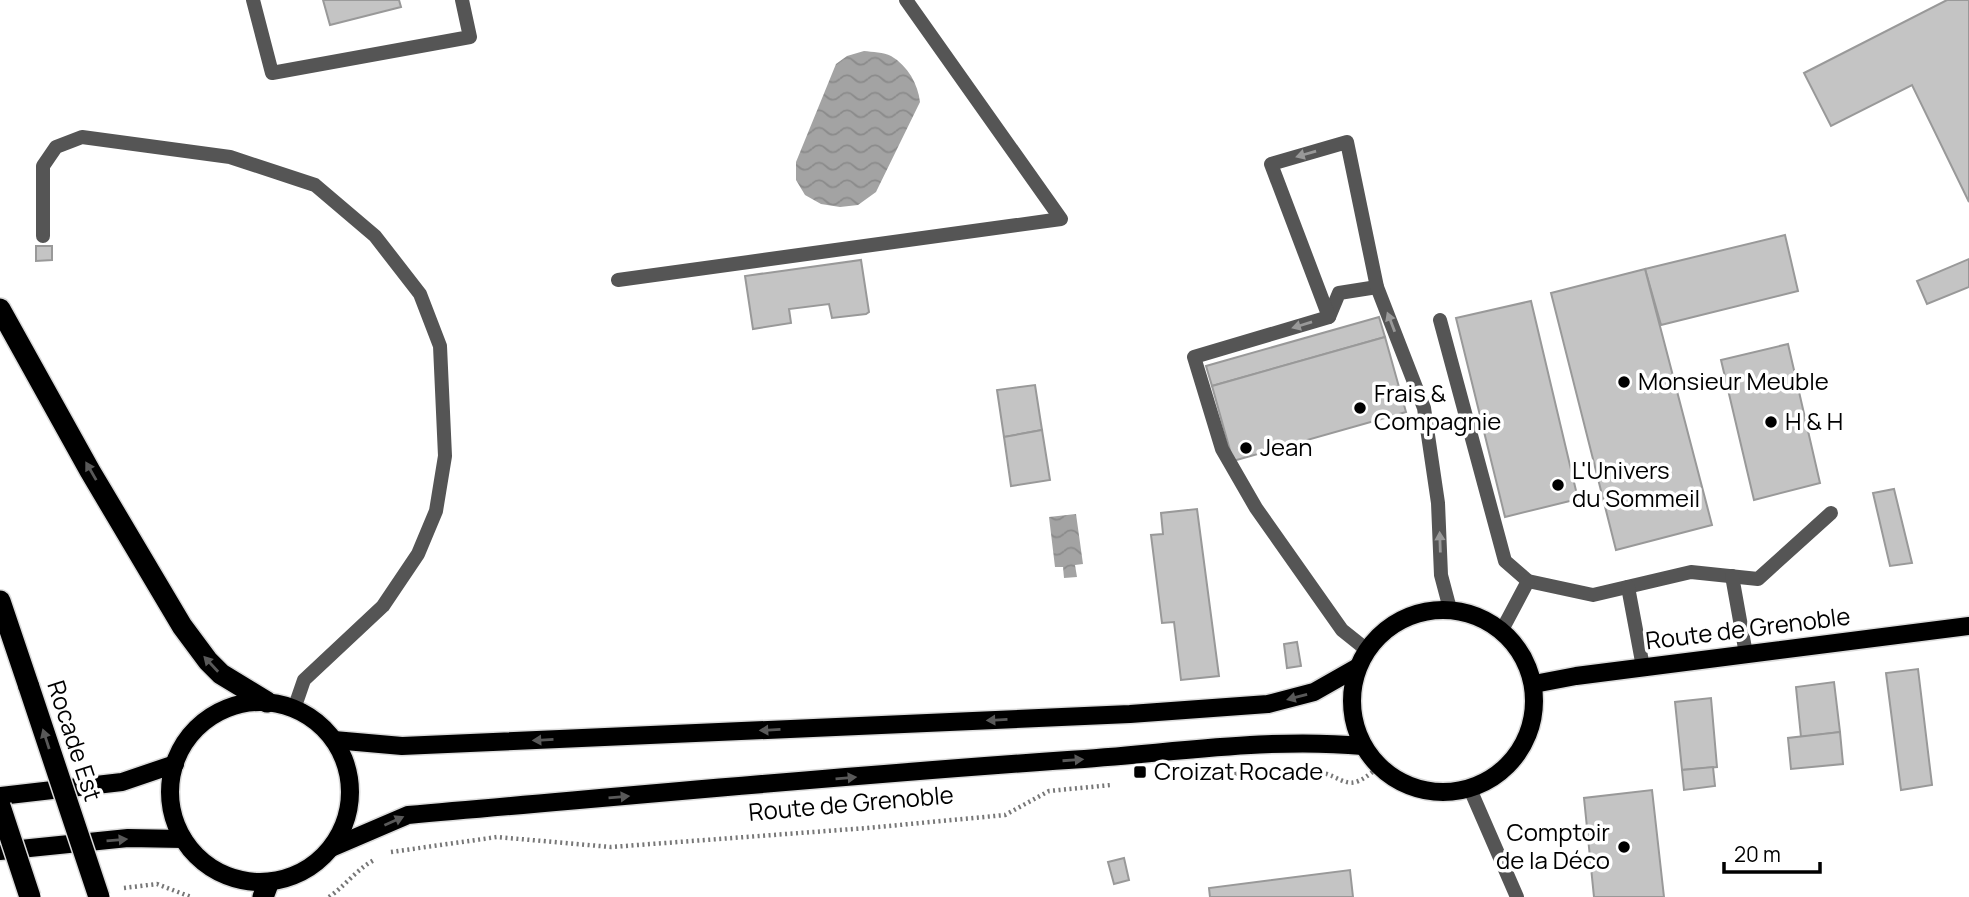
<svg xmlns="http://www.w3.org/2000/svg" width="1969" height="897" font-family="Manrope,sans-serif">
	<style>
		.water { fill: url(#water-waves) }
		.building { fill: #c4c4c4; stroke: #999; stroke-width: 2 }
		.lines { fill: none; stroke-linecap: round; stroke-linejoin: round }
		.primary-casing { stroke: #dbdbdb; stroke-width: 21 }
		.highway-casing { stroke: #dbdbdb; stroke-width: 24 }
		.path { stroke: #777; stroke-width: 4.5; stroke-dasharray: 2 3.5; stroke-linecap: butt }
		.lane { stroke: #555; stroke-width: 14 }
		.street { stroke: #555; stroke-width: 14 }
		.primary { stroke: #000; stroke-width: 18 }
		.highway { stroke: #000; stroke-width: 21 }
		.highway-bridge-casing { stroke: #dbdbdb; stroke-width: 24; stroke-linecap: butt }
		.highway-bridge { stroke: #000; stroke-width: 21 }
		.oneway { fill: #999 }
		.oneway2 { fill: #595959 }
		.poi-dot { fill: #000; stroke: #fff; stroke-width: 2.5 }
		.labels { text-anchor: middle; stroke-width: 7; stroke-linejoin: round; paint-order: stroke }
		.poi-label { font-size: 24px; fill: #000; stroke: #fff; text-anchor: start }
		.street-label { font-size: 24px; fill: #000; stroke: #fff }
	</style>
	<defs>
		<pattern id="water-waves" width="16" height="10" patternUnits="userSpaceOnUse" patternTransform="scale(1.75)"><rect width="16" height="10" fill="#a3a3a3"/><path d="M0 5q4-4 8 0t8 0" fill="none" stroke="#8b8b8b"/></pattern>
	</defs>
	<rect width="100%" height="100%" fill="#fff"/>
	<g class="water">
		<path d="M864 51C872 52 884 52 891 56 908 66 918 84 920 102L876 192 858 205 840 207 821 204 805 195 796 180V162L836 64 847 56Z"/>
		<polygon points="1076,514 1083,564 1075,565 1077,577 1064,578 1063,567 1055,567 1049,517"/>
	</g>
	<g class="building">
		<polygon points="323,0 399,0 401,7 330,25"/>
		<polygon points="1947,0 1969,0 1969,202 1912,85 1831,126 1804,73"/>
		<polygon points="1785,235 1798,291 1661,325 1645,269"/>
		<polygon points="36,246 52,246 52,260 36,261"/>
		<polygon points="1969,259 1969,287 1927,304 1917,281"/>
		<polygon points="861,260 869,312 866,314 832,318 829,304 789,309 791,323 753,329 745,276"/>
		<polygon points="1645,269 1712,525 1616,550 1551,293"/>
		<polygon points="1531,301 1578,499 1505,517 1456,318"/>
		<polygon points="1379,317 1385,337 1212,386 1206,366"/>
		<polygon points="1385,337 1406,412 1233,461 1212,386"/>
		<polygon points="1788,344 1820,483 1754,500 1721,360"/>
		<polygon points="1035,385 1042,430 1004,437 997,390"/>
		<polygon points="1042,430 1050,480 1011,486 1004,437"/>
		<polygon points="1894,489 1912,563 1890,566 1873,493"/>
		<polygon points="1197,509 1219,676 1181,680 1174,622 1162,623 1151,535 1163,534 1161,513"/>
		<polygon points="1297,642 1301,666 1287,668 1284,644"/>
		<polygon points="1918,669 1932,785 1901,790 1886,673"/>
		<polygon points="1834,682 1840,732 1801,737 1796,687"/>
		<polygon points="1711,698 1717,767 1682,770 1675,702"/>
		<polygon points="1840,732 1843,764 1791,769 1788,738"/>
		<polygon points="1713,767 1715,786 1684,790 1682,770"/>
		<polygon points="1652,790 1664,897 1594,897 1584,798"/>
		<polygon points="1124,858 1129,880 1114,884 1108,862"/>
		<polygon points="1350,870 1353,897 1210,897 1209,888"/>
	</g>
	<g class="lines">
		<g class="primary-casing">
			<g id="primary">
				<circle cx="1443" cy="701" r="91"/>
				<polyline points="1534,684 1576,676 1969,626"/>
				<circle cx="260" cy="792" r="90"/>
				<polyline points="334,740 402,746 1130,714 1268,704 1314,692 1358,667"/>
				<polyline points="0,796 122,782 175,764"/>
				<path d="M331 848 408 815C628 796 848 775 1068 760 1167 754 1264 737 1363 746"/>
				<polyline points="0,851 128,838 183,839"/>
			</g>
		</g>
		<g class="highway-casing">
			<g id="highway">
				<polyline points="0,309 90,471 182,626 208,661 221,674 267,702"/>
				<polyline points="0,601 29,687"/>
				<polyline points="263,897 268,884"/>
			</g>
		</g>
		<g class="path">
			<path d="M1315 771C1347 777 1346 795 1376 769"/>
			<polyline points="1207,776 1261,772"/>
			<polyline points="391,852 497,837 611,847 867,828 1005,815 1049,791 1111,785"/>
			<polyline points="124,888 157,884 191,897"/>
			<path d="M329 897C345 886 356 870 374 860"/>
		</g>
		<g class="lane">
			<polyline points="253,0 272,73 470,37 462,0"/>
			<polyline points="618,280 1061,219 906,0"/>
			<polyline points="1329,317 1339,293 1377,287"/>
			<polyline points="1440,320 1505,561 1528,581 1593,595 1691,572 1758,579 1831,513"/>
			<polyline points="1732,576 1746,654"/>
			<polyline points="1628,587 1643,667"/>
			<polyline points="1502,630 1528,581"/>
			<polyline points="1367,650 1342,630 1256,508 1222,449 1194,357 1329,317 1271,164 1347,142 1377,287 1424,408 1438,503 1441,575 1450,609"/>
		</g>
		<g class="street">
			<polyline points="43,236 43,166 56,147 82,137 230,157 315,185 375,236 420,294 440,346 445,456 436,511 418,554 383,606 304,680 294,709"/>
			<polyline points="1470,789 1517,897"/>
		</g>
		<use href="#primary" class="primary"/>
		<use href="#highway" class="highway"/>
		<g class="highway-bridge-casing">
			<g id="highway-bridge">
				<polyline points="29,687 99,897"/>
				<polyline points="0,806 30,897"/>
			</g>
		</g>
		<use href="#highway-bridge" class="highway-bridge"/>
	</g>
	<defs><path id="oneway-solid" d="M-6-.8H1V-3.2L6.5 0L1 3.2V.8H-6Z" transform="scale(1.75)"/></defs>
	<g class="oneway">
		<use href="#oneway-solid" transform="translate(1306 154) rotate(164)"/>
		<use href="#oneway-solid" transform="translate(1391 322) rotate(-111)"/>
		<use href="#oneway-solid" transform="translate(1302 325) rotate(163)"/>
		<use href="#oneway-solid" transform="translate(1440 542) rotate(-92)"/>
	</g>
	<g class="oneway2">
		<use href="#oneway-solid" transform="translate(91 471) rotate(-120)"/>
		<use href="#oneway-solid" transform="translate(211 664) rotate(-133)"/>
		<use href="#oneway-solid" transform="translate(1297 697) rotate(165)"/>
		<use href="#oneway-solid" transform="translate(997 720) rotate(177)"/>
		<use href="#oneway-solid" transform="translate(770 730) rotate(177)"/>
		<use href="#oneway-solid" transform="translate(46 739) rotate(-108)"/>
		<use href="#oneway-solid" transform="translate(543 740) rotate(177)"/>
		<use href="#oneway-solid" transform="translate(1073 760) rotate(-4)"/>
		<use href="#oneway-solid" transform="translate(846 778) rotate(-5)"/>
		<use href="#oneway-solid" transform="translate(619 797) rotate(-5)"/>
		<use href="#oneway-solid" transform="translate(394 821) rotate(-24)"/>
		<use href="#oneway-solid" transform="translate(117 840) rotate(-5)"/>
	</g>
	<g class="poi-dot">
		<circle cx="1624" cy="382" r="7"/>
		<circle cx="1360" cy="408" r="7"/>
		<circle cx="1771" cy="422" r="7"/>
		<circle cx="1246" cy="448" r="7"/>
		<circle cx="1558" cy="485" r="7"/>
		<rect x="1133" y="765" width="14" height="14" rx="3.5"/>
		<circle cx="1624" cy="847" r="7"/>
	</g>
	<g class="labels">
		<g class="poi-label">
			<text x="1638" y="390">Monsieur Meuble</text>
			<text x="1374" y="402">Frais &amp;<tspan x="1374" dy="28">Compagnie</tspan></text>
			<text x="1785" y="430">H &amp; H</text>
			<text x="1260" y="456">Jean</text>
			<text x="1572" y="479">L'Univers<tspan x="1572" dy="28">du Sommeil</tspan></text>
			<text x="1154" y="780">Croizat Rocade</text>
			<text x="1610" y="841" text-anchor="end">Comptoir<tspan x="1610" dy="28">de la Déco</tspan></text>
		</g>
		<g class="street-label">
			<text transform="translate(1748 629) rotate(-7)" y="8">Route de Grenoble</text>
			<text transform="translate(74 741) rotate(72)" y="8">Rocade Est</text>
			<text transform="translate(851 804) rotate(-5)" y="8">Route de Grenoble</text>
		</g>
	</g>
	<path d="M1724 862v10h96v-10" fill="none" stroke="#000000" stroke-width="3.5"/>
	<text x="1734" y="862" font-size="21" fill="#000000" stroke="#ffffff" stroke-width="5" paint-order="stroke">20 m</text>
</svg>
